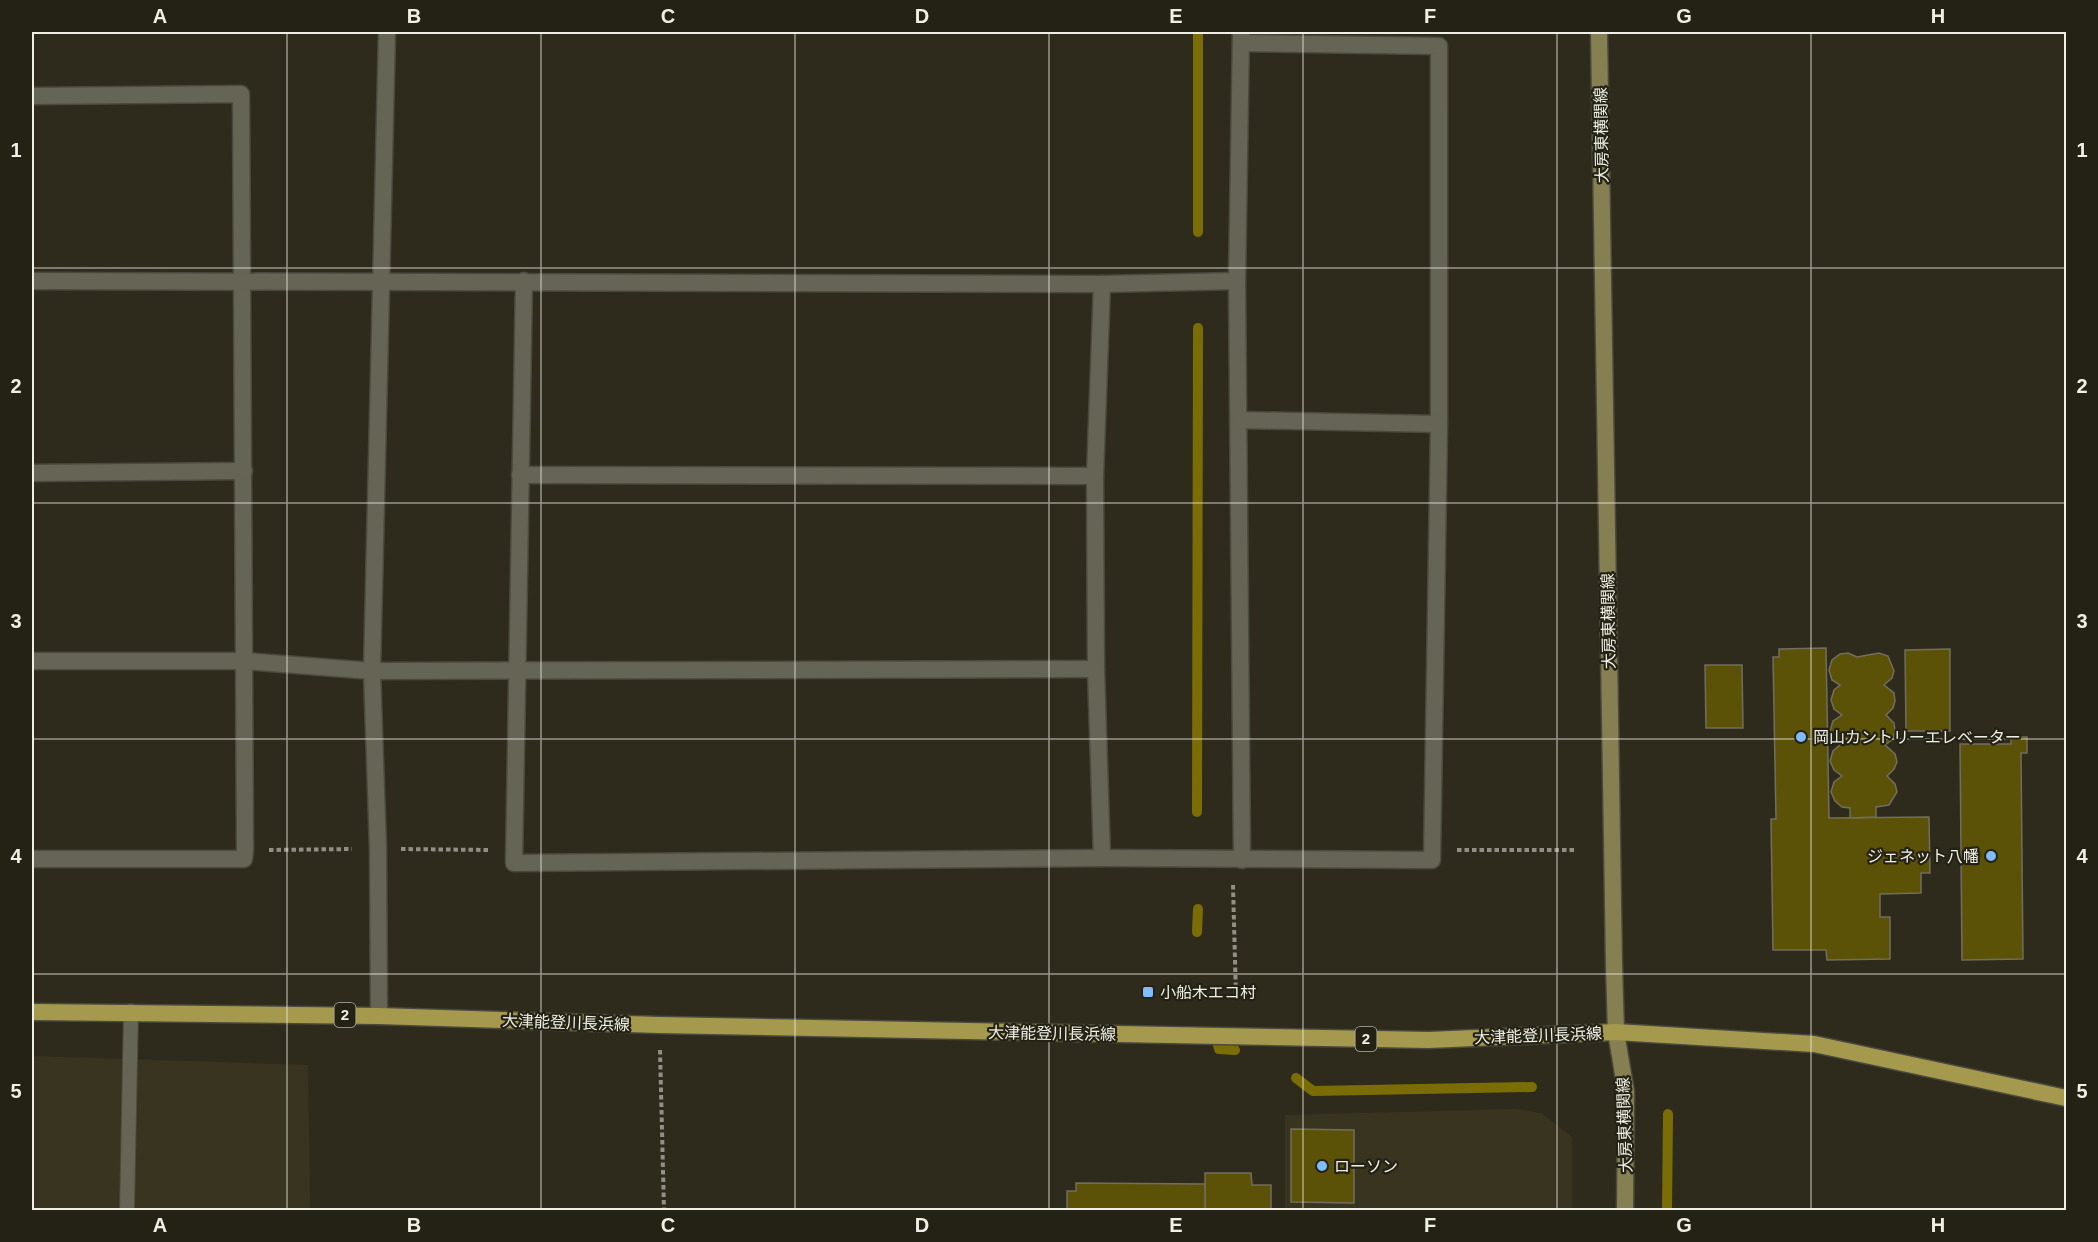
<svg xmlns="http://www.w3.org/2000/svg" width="2098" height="1242" font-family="Arial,'Noto Sans JP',sans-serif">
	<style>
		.built { fill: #38341f }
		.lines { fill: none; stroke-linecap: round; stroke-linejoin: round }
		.stream { stroke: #7b6d05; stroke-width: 10 }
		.building { fill: #5c5207; stroke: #716e5e; stroke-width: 1.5 }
		.service-casing { stroke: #4a493d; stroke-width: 16 }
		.minor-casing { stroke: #4a493d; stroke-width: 19 }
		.tertiary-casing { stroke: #4a493d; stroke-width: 19 }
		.secondary-casing { stroke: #4a493d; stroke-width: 19 }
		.primary-casing { stroke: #4a493d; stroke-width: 19 }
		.path { stroke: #929085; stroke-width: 4; stroke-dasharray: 4.5 3; stroke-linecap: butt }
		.service { stroke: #666454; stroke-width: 14 }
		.minor { stroke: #666454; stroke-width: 16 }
		.tertiary { stroke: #666454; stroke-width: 16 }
		.secondary { stroke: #857f51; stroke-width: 16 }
		.primary { stroke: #a4994d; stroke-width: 16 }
		.grid { fill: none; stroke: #f0efe6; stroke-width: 1.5; stroke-opacity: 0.55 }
		.poi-dot { fill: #81bcfa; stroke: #242214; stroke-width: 2 }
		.labels { text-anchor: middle; stroke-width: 4.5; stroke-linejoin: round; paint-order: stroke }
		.shield { fill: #242214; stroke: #b3b2a7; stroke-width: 1.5 }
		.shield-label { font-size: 15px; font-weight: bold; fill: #f0efe6 }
		.street-label { font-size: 16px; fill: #f0efe6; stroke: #242214 }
		.poi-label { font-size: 16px; fill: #f0efe6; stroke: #242214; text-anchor: start }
		.neatline { fill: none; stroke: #f0efe6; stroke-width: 2 }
		.grid-label { font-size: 20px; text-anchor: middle; font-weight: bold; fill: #f0efe6 }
	</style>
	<rect width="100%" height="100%" fill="#2e2b1d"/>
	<g class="built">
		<polygon points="32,1056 308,1065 310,1210 32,1210"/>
		<polygon points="1516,1109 1541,1113 1572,1137 1572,1210 1285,1210 1285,1115"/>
	</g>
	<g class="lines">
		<g class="stream">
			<polyline points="1198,232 1198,32"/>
			<polyline points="1197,812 1198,328"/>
			<polyline points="1197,932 1198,909"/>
			<polyline points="1218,1045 1219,1049 1235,1050"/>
			<polyline points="1296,1078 1313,1091 1532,1087"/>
			<polyline points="1667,1210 1668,1114"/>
		</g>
	</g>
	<g class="building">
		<polygon points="1826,648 1829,818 1929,817 1930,873 1921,873 1921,893 1880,894 1880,917 1890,917 1890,959 1827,960 1826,950 1773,950 1771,819 1776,819 1773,657 1779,657 1779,649"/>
		<polygon points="1950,649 1950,731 1906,731 1905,650"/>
		<polygon points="1848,653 1857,657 1879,653 1888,656 1894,671 1892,678 1884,685 1894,693 1895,701 1893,708 1886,715 1894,723 1895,731 1893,739 1885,745 1895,754 1897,762 1894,769 1887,776 1895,784 1897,792 1889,805 1876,807 1876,817 1850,818 1850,808 1842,807 1835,801 1831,792 1834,782 1842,776 1834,770 1830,761 1833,751 1840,745 1834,741 1830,731 1833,721 1842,715 1834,709 1831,700 1834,690 1840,685 1832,680 1829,670 1832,660 1840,654"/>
		<polygon points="1705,665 1742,665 1743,728 1706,728"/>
		<polygon points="2011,737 2027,737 2027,753 2021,753 2023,959 1962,960 1960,744 2011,744"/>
		<polygon points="1291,1129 1354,1130 1354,1203 1291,1202"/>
		<polygon points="1205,1173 1251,1173 1252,1185 1271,1185 1271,1210 1205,1210"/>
		<polygon points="1076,1183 1205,1184 1205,1210 1067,1210 1067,1191 1076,1191"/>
	</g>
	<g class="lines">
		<g class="service-casing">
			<polyline id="service" points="127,1210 131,1011"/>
		</g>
		<g class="minor-casing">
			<g id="minor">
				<polyline points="1241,32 1237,281 1242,860"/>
				<polyline points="32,96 241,94 245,850 244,859 32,859"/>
				<polyline points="32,281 1102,284 1237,281"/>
				<polyline points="524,281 514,863 1102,858 1432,860 1439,424 1439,46 1241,43"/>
				<polyline points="1102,284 1095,476 1096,669 1102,858"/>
				<polyline points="1240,420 1439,424"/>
				<polyline points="32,473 244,471"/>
				<polyline points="520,475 1095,476"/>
				<polyline points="32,661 245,661 372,671 1096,669"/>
			</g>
		</g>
		<g class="tertiary-casing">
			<polyline id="tertiary" points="379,1016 378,849 372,671 387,32"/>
		</g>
		<g class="secondary-casing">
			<polyline id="secondary" points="1599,32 1614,965 1616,1032 1626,1092 1625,1210"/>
		</g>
		<g class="primary-casing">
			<polyline id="primary" points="32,1012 379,1016 659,1025 1429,1040 1616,1032 1814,1044 2066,1098"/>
		</g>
		<g class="path">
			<polyline points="401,849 490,850"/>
			<polyline points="269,850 352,849"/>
			<polyline points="1457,850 1576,850"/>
			<polyline points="1233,885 1236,997"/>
			<polyline points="660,1050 664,1210"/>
		</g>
		<use href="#service" class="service"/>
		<use href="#minor" class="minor"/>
		<use href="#tertiary" class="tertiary"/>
		<use href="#secondary" class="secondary"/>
		<use href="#primary" class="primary"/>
	</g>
	<path class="grid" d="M287 32V1210M541 32V1210M795 32V1210M1049 32V1210M1303 32V1210M1557 32V1210M1811 32V1210M32 268H2066M32 503H2066M32 739H2066M32 974H2066"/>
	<g class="poi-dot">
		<circle cx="1801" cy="737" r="6"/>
		<circle cx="1991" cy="856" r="6"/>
		<rect x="1142" y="986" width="12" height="12" rx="3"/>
		<circle cx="1322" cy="1166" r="6"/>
	</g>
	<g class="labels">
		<g class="shield">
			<rect x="334.5" y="1003" width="21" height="24" rx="4.5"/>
			<rect x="1355.5" y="1027" width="21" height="24" rx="4.5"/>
		</g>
		<g class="shield-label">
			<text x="345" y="1020">2</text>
			<text x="1366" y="1044">2</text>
		</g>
		<g class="street-label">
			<text transform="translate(1601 135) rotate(-91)" y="6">大房東横関線</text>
			<text transform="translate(1608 621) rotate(-91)" y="6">大房東横関線</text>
			<text transform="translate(566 1022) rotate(2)" y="6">大津能登川長浜線</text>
			<text transform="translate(1052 1033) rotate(1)" y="6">大津能登川長浜線</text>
			<text transform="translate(1538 1035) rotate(-2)" y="6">大津能登川長浜線</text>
			<text transform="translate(1624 1125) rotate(-92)" y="6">大房東横関線</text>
		</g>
		<g class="poi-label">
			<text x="1813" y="743">岡山カントリーエレベーター</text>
			<text x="1979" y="862" text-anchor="end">ジェネット八幡</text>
			<text x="1160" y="998">小船木エコ村</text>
			<text x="1334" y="1172">ローソン</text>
		</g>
	</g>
	<rect width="2098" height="1242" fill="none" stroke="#242214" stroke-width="66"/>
	<rect x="33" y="33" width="2032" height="1176" class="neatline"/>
	<g class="grid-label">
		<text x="160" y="23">A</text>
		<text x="414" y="23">B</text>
		<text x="668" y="23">C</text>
		<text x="922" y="23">D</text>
		<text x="1176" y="23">E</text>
		<text x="1430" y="23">F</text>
		<text x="1684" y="23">G</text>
		<text x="1938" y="23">H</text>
		<text x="16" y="157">1</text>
		<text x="2082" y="157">1</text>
		<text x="16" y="393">2</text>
		<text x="2082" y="393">2</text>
		<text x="16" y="628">3</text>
		<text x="2082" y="628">3</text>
		<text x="16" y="863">4</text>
		<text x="2082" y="863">4</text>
		<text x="16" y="1098">5</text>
		<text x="2082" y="1098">5</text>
		<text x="160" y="1232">A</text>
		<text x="414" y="1232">B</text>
		<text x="668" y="1232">C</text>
		<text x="922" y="1232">D</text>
		<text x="1176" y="1232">E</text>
		<text x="1430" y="1232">F</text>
		<text x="1684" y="1232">G</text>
		<text x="1938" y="1232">H</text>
	</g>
</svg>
